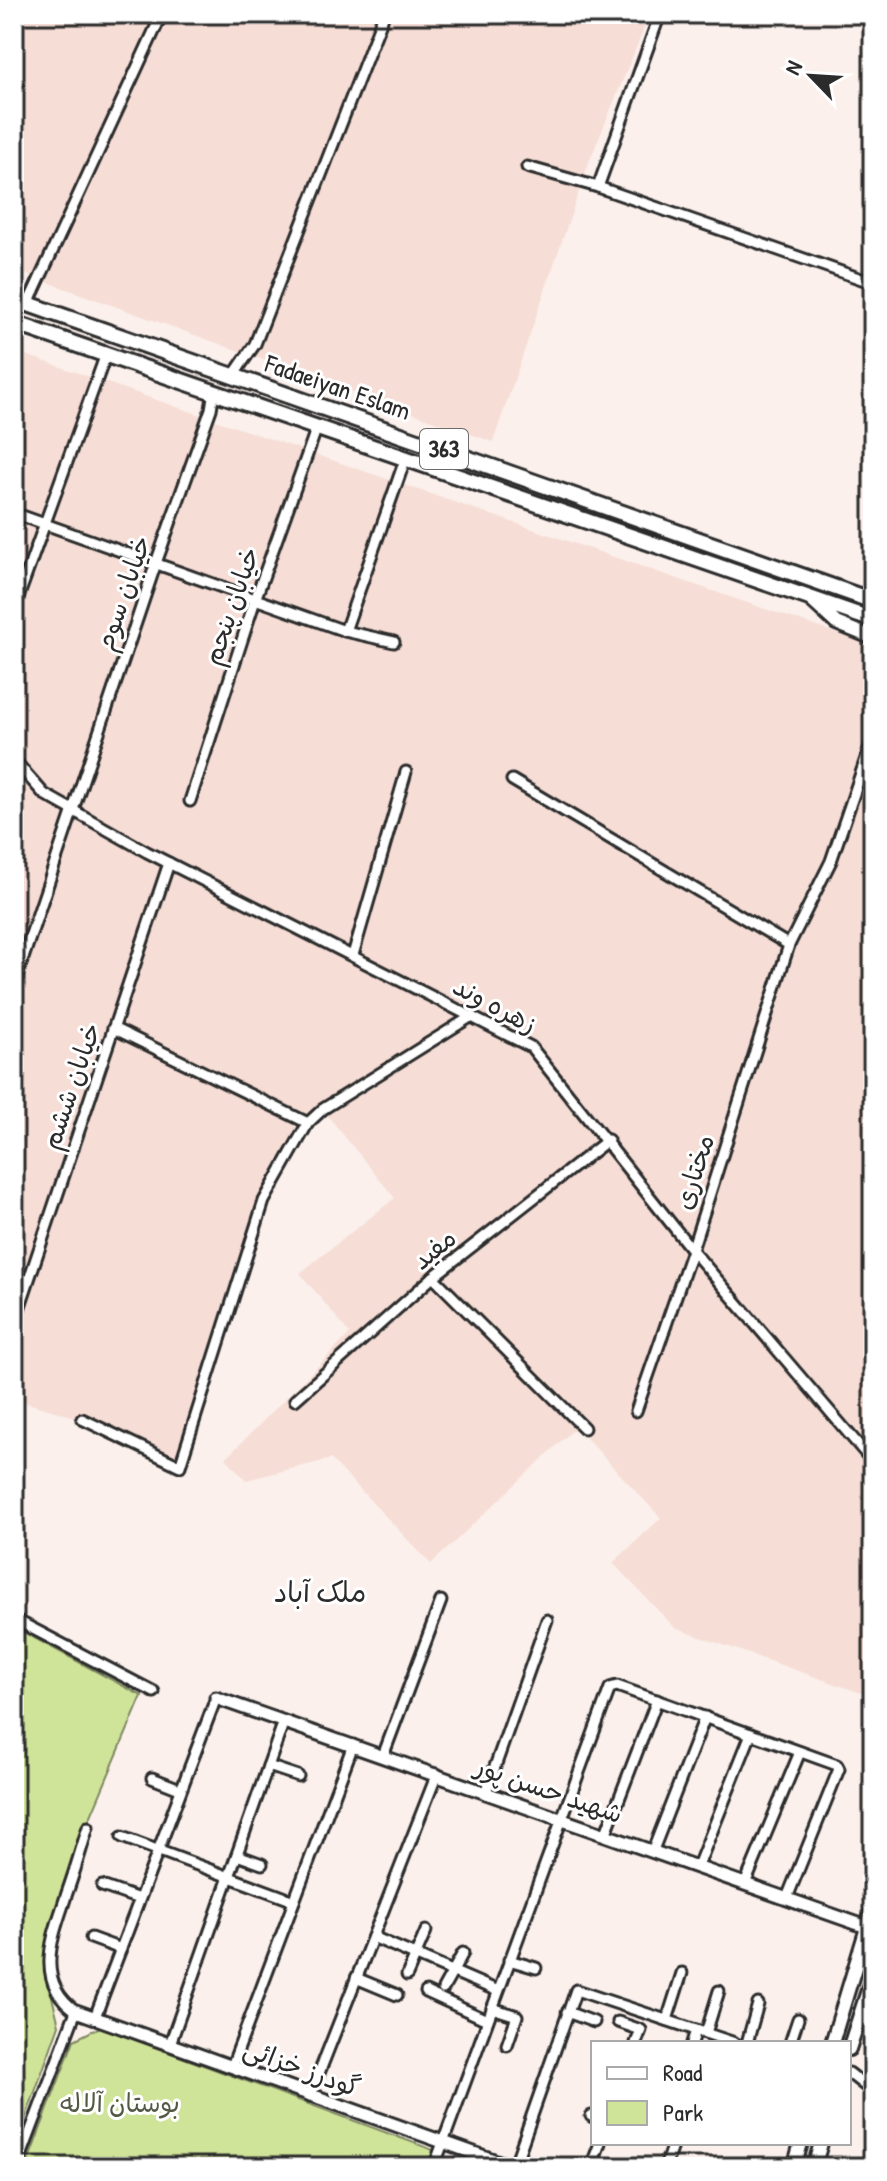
<svg xmlns="http://www.w3.org/2000/svg" width="887" height="2181" font-family="'Patrick Hand','Playpen Sans Arabic',sans-serif">
	<style>
		.built { fill: #f6ddd5 }
		.green { fill: #d0e499; stroke: #7e8862; stroke-width: 2 }
		.lines { fill: none; stroke-linecap: round; stroke-linejoin: round }
		.minor-casing { stroke: #2b2b2b; stroke-width: 15 }
		.tertiary-casing { stroke: #2b2b2b; stroke-width: 17 }
		.secondary-casing { stroke: #2b2b2b; stroke-width: 18 }
		.primary-casing { stroke: #2b2b2b; stroke-width: 20 }
		.minor { stroke: #fff; stroke-width: 9 }
		.tertiary { stroke: #fff; stroke-width: 11 }
		.secondary { stroke: #fff; stroke-width: 12 }
		.primary { stroke: #fff; stroke-width: 14 }
		.labels { text-anchor: middle; stroke-width: 6; stroke-linejoin: round; paint-order: stroke }
		.shield { fill: #fff; stroke: #6b6b6b; stroke-width: 2 }
		.shield-label { font-size: 24px; font-weight: bold; fill: #2b2b2b }
		.street-label { font-size: 26px; fill: #2b2b2b; stroke: #fff }
		.park-label { font-size: 26px; fill: #545946; stroke: #fff }
		.neighbourhood-label { font-size: 28px; fill: #2b2b2b; stroke: #fff }
	</style>
	<rect width="100%" height="100%" fill="#fbf0ec"/>
	<filter id="ink" filterUnits="userSpaceOnUse"><feTurbulence type="fractalNoise" baseFrequency=".0125" numOctaves="2"/><feDisplacementMap in="SourceGraphic" scale="16" xChannelSelector="R" yChannelSelector="G"/><feConvolveMatrix kernelMatrix="1 2 1 2 8 2 1 2 1" color-interpolation-filters="sRGB"/></filter>
	<g filter="url(#ink)">
		<g class="built">
			<polygon points="14,14 650,14 589,162 493,442 14,270"/>
			<polygon points="14,351 873,646 873,1697 675,1628 613,1563 661,1518 576,1427 431,1564 331,1459 246,1480 226,1458 350,1334 300,1273 395,1198 323,1110 308,1123 264,1201 180,1466 82,1419 14,1399"/>
		</g>
		<g class="green">
			<polygon points="14,1627 142,1696 87,1825 49,1936 44,1965 59,2025 14,2150"/>
			<polygon points="100,2027 436,2151 430,2167 26,2167 74,2040"/>
		</g>
		<g class="lines">
			<g class="minor-casing">
				<g id="minor">
					<polyline points="527,167 598,187 873,283"/>
					<polyline points="598,187 660,14"/>
					<polyline points="28,304 162,14"/>
					<polyline points="233,376 255,344 384,14"/>
					<polyline points="14,513 345,631 394,642"/>
					<polyline points="14,609 106,354"/>
					<polyline points="345,631 406,457"/>
					<polyline points="14,760 44,794 147,852 531,1047 692,1250 873,1462"/>
					<polyline points="512,780 789,945"/>
					<polyline points="190,801 255,600 317,427"/>
					<polyline points="353,955 406,772"/>
					<polyline points="14,985 156,563 211,409 214,391"/>
					<polyline points="113,1028 308,1123"/>
					<polyline points="433,1277 584,1428"/>
					<polyline points="14,1324 169,863"/>
					<polyline points="295,1400 433,1277 608,1140"/>
					<polyline points="636,1411 692,1250 789,945 831,861 873,738"/>
					<polyline points="82,1419 180,1466 264,1201 308,1123 323,1109 472,1016"/>
					<polyline points="14,1619 154,1692"/>
					<polyline points="383,1756 441,1601"/>
					<polyline points="268,1766 298,1776"/>
					<polyline points="152,1778 180,1789"/>
					<polyline points="486,1792 547,1620"/>
					<polyline points="606,1833 657,1700"/>
					<polyline points="122,1837 294,1901"/>
					<polyline points="653,1850 705,1717"/>
					<polyline points="237,1855 262,1864"/>
					<polyline points="698,1866 751,1734"/>
					<polyline points="745,1884 800,1752"/>
					<polyline points="102,1886 139,1899"/>
					<polyline points="373,1937 498,1991"/>
					<polyline points="91,1938 121,1949"/>
					<polyline points="509,1960 536,1968"/>
					<polyline points="407,1975 426,1931"/>
					<polyline points="356,1978 397,1995"/>
					<polyline points="443,1989 463,1953"/>
					<polyline points="426,1992 487,2020"/>
					<polyline points="492,2008 517,2016 507,2045"/>
					<polyline points="567,2012 594,2022"/>
					<polyline points="95,2017 216,1698"/>
					<polyline points="667,2020 682,1973"/>
					<polyline points="618,2022 641,2030 636,2043"/>
					<polyline points="706,2033 719,1991"/>
					<polyline points="692,2043 696,2030"/>
					<polyline points="747,2043 758,2004"/>
					<polyline points="790,2043 798,2019"/>
					<polyline points="170,2044 284,1721"/>
					<polyline points="232,2066 353,1745"/>
					<polyline points="849,2073 873,2092"/>
					<polyline points="310,2096 437,1774"/>
					<polyline points="591,2116 593,2117"/>
					<path d="M17 2167 76 2011C32 1980 54 1934 67 1893 75 1871 81 1849 88 1827"/>
					<polyline points="434,2167 610,1688 617,1686 837,1765 839,1769 787,1898"/>
					<polyline points="514,2167 576,1990 735,2043"/>
					<polyline points="591,2167 600,2143"/>
					<polyline points="665,2167 673,2143"/>
				</g>
			</g>
			<g class="tertiary-casing">
				<g id="tertiary">
					<polyline points="216,1698 867,1927"/>
					<polyline points="76,2011 513,2167"/>
				</g>
			</g>
			<g class="secondary-casing">
				<g id="secondary">
					<polyline points="811,600 836,623 873,638"/>
					<polyline points="832,2043 873,1908"/>
					<polyline points="849,2049 873,1975"/>
					<polyline points="794,2167 801,2143"/>
					<polyline points="814,2167 821,2143"/>
				</g>
			</g>
			<g class="primary-casing">
				<g id="primary">
					<polyline points="14,299 873,601"/>
					<polyline points="14,323 873,620"/>
				</g>
			</g>
			<use href="#minor" class="minor"/>
			<use href="#tertiary" class="tertiary"/>
			<use href="#secondary" class="secondary"/>
			<use href="#primary" class="primary"/>
		</g>
	</g>
	<g class="labels">
		<rect class="shield" x="420" y="429" width="48" height="40" rx="6"/>
		<g class="shield-label">
			<text x="444" y="457">363</text>
		</g>
		<g class="street-label">
			<text transform="translate(338 387) rotate(19)" y="9">Fadaeiyan Eslam</text>
			<text transform="translate(123 593) rotate(-71)" y="9">خیابان سوم</text>
			<text transform="translate(231 606) rotate(-71)" y="9">خیابان پنجم</text>
			<text transform="translate(495 1005) rotate(28)" y="9">زهره وند</text>
			<text transform="translate(71 1086) rotate(-71)" y="9">خیابان ششم</text>
			<text transform="translate(694 1172) rotate(-72)" y="9">مختاری</text>
			<text transform="translate(434 1249) rotate(-39)" y="9">مفید</text>
			<text transform="translate(549 1790) rotate(19)" y="9">شهید حسن پور</text>
			<text transform="translate(302 2068) rotate(20)" y="9">گودرز خزائی</text>
		</g>
		<g class="park-label">
			<text x="120" y="2112">بوستان آلاله</text>
		</g>
		<g class="neighbourhood-label">
			<text x="320" y="1602">ملک آباد</text>
		</g>
	</g>
	<rect width="887" height="2181" fill="none" stroke="#fff" stroke-width="48"/>
	<rect x="24" y="24" width="839" height="2133" fill="none" stroke="#2b2b2b" stroke-width="3" filter="url(#ink)"/>
	<rect x="591" y="2041" width="260" height="104" fill="#ffffff" stroke="#aaaaaa" stroke-width="2"/>
	<rect x="607" y="2067" width="40" height="12" fill="#ffffff" stroke="#aaaaaa" stroke-width="2"/>
	<text x="663" y="2081" font-size="24" fill="#2b2b2b">Road</text>
	<rect x="607" y="2101" width="40" height="24" fill="#d0e499" stroke="#aaaaaa" stroke-width="2"/>
	<text x="663" y="2121" font-size="24" fill="#2b2b2b">Park</text>
	<g transform="translate(811 76) rotate(295)" stroke="#ffffff" stroke-width="6" paint-order="stroke">
	<path d="M0-6L14 30L0 20L-14 30Z" fill="#2b2b2b"/>
	<text y="-12" font-size="22" font-weight="bold" text-anchor="middle" fill="#2b2b2b">N</text>
	</g>
</svg>
